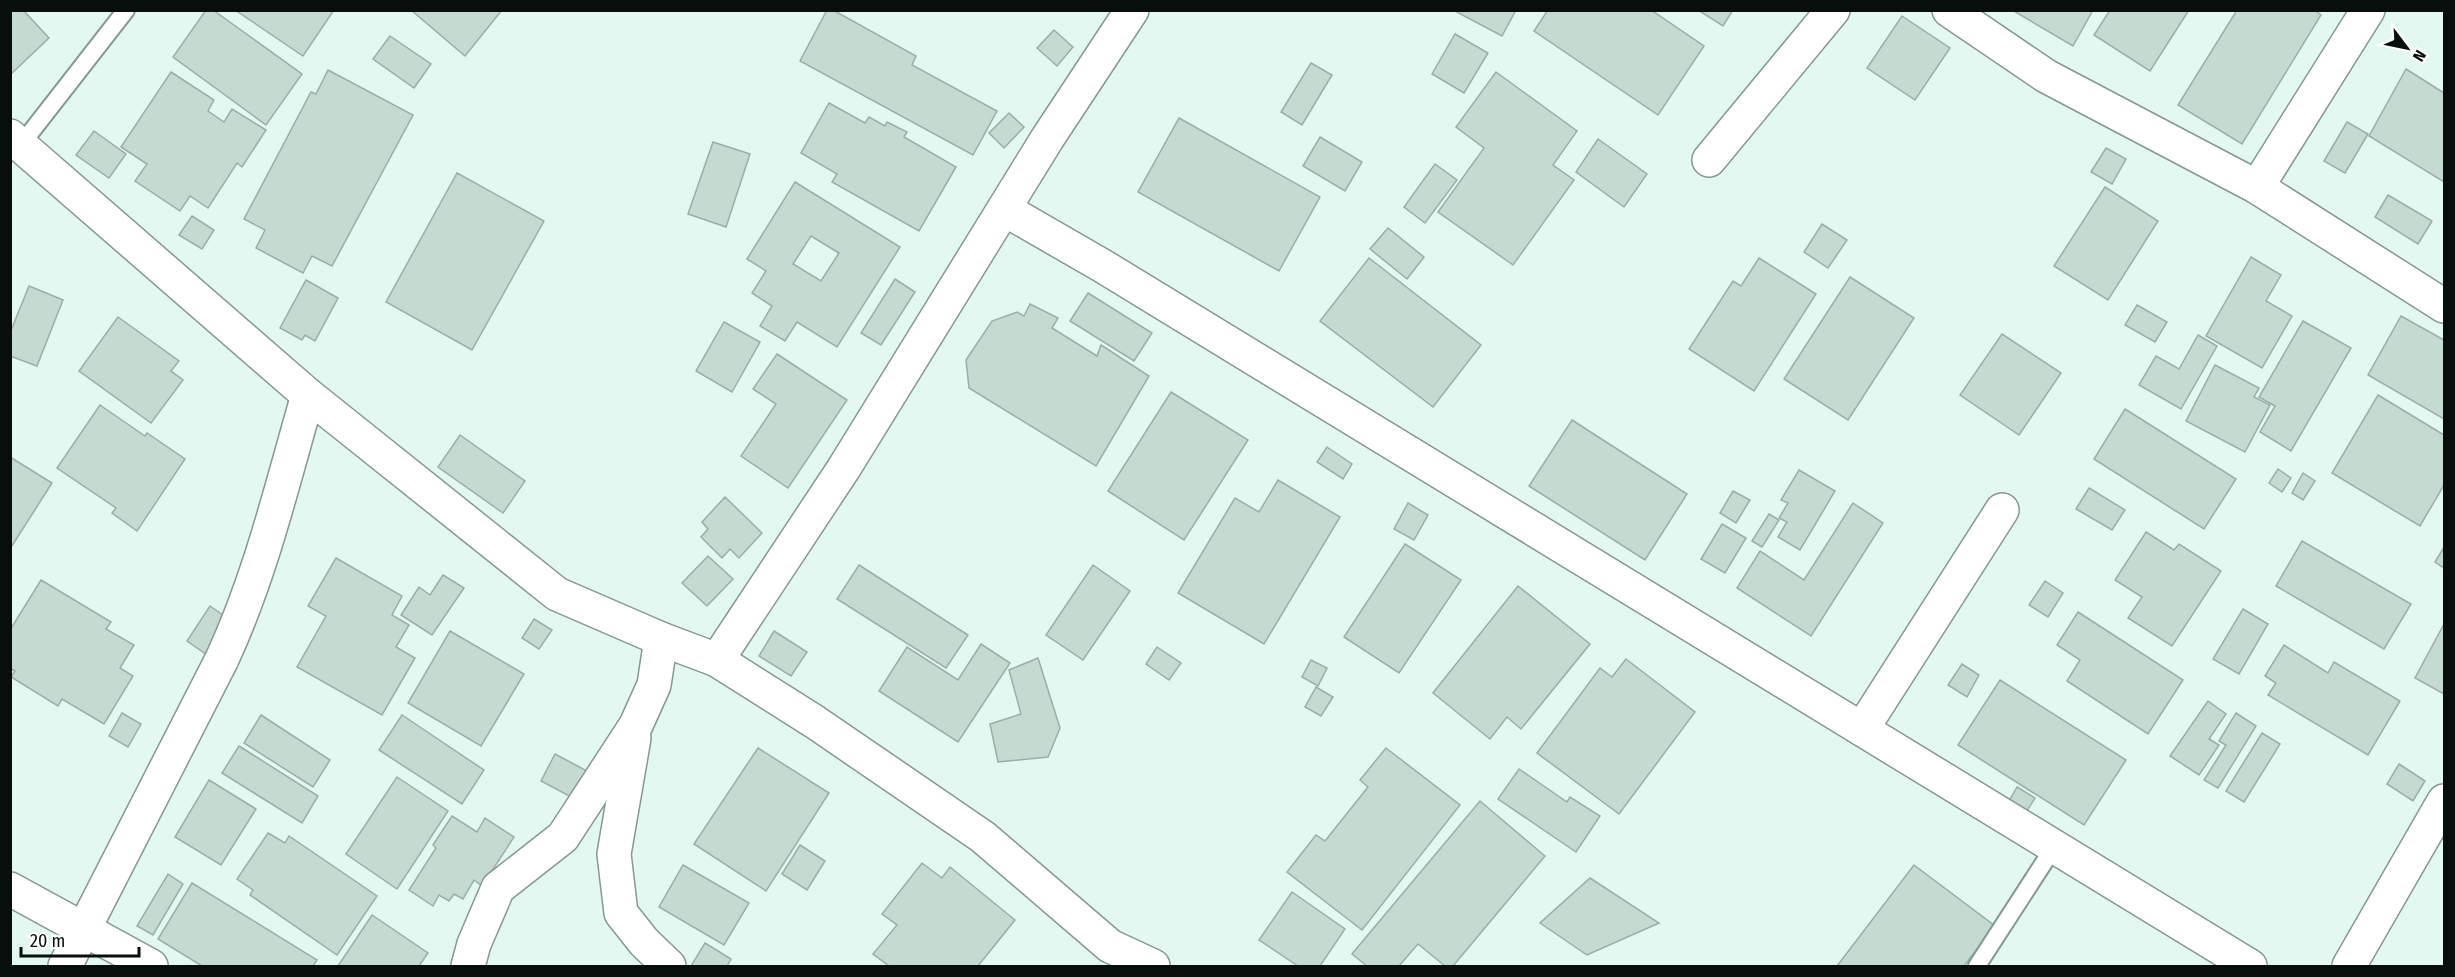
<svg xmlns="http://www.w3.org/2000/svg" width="2455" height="977" font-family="'Fira Sans Condensed',sans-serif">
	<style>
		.building { fill: #c5dad1; stroke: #9aaea7; stroke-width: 1.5; fill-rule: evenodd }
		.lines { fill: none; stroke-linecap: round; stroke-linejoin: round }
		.service-casing { stroke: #859891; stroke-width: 20 }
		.minor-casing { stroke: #859891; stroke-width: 36 }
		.service { stroke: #fff; stroke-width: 16 }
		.minor { stroke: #fff; stroke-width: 33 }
	</style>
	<rect width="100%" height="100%" fill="#e3f8f0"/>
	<g class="building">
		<polygon points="10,10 23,10 49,38 10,75"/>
		<polygon points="206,10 213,10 302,74 266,125 173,57"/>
		<polygon points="235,10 334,10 303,56"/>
		<polygon points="411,10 502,10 465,56"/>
		<polygon points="827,10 833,10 916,56 912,65 997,111 973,155 800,61"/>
		<polygon points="1453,10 1516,10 1502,36"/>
		<polygon points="1548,10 1651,10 1704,46 1658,115 1534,31"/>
		<polygon points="1698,10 1733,10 1723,26"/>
		<polygon points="2012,10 2093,10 2073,46"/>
		<polygon points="2110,10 2189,10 2150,71 2094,35"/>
		<polygon points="2237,10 2314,10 2321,15 2242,144 2178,105"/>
		<polygon points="1902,16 1950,48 1915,100 1867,68"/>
		<polygon points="1054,30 1073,47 1057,66 1037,48"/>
		<polygon points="1455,34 1488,53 1464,93 1432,74"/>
		<polygon points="390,36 431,64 414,88 373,59"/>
		<polygon points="1311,63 1332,75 1302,125 1281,112"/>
		<polygon points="2406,69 2444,93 2444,182 2369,136"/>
		<polygon points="328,70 413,115 332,266 312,256 303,273 256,248 265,230 244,219 311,92 316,94"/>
		<polygon points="171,72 214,100 208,111 224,122 232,109 266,130 242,167 237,163 208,208 190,196 180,211 135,181 147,164 121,147"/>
		<polygon points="1496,72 1577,131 1553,165 1574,180 1513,265 1438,212 1484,148 1456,127"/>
		<polygon points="829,103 865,123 869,117 885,126 887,122 907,132 904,137 956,167 919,231 832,182 837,174 801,153"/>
		<polygon points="1009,113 1024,127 1004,148 989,133"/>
		<polygon points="1179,118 1320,197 1279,271 1138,192"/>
		<polygon points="2347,122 2368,134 2345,173 2324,161"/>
		<polygon points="94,131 126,154 109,178 76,155"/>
		<polygon points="1320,137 1362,162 1345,191 1303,166"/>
		<polygon points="1598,139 1647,174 1624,207 1576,172"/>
		<polygon points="713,142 750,154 726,227 688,214"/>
		<polygon points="2106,148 2126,159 2112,184 2091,172"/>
		<polygon points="1435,164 1457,180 1425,223 1404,207"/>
		<polygon points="457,173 544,221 472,350 386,302"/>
		<path d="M795 182 900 247 837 347 797 322 785 341 760 326 772 306 752 293 766 271 747 259ZM811 236 839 253 821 281 793 264Z"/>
		<polygon points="2105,187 2158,221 2108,300 2054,266"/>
		<polygon points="2388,195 2432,221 2418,244 2375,217"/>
		<polygon points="192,216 214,230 202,249 179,235"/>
		<polygon points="1822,224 1847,240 1828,268 1804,252"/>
		<polygon points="1388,228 1424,257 1407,279 1370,249"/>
		<polygon points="2251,257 2281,275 2266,301 2292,316 2262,368 2206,336"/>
		<polygon points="1369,258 1481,345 1433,407 1320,321"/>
		<polygon points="1759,258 1816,294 1754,391 1689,349 1733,281 1741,286"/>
		<polygon points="1850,277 1914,318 1848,420 1784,379"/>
		<polygon points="895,279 915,292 881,345 861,333"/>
		<polygon points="306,280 338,298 315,341 305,335 302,340 280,328"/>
		<polygon points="29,286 63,300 37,366 10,356 10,333"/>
		<polygon points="1088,293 1152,333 1134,361 1070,321"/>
		<polygon points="1030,304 1058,318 1052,328 1097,356 1101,345 1149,376 1096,466 969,388 966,360 992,321 1017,312 1024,316"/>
		<polygon points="2137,305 2167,322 2155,342 2125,325"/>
		<polygon points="2401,316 2444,340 2444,419 2368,375"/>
		<polygon points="118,317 179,361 171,371 183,380 151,423 79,371"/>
		<polygon points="2303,321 2351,348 2291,451 2260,432 2275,406 2259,397"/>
		<polygon points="724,322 760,342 732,392 696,371"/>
		<polygon points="2002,334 2061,373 2019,435 1960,395"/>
		<polygon points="2198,335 2217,346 2181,409 2139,385 2156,356 2179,369"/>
		<polygon points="777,354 847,400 788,488 741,456 776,404 753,389"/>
		<polygon points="2215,365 2259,388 2254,397 2270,405 2245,452 2186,421"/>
		<polygon points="1171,392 1248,440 1184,540 1108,491"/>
		<polygon points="2378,395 2444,435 2444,485 2420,526 2332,473"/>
		<polygon points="100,405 145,436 147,433 185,459 137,531 112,513 116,508 57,468"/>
		<polygon points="2125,409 2236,479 2204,529 2094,459"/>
		<polygon points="1572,420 1687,494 1645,560 1529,486"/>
		<polygon points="460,435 525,481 503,513 438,467"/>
		<polygon points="1327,447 1352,464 1343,479 1317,462"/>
		<polygon points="10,457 52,483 10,549"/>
		<polygon points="2278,469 2291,478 2282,492 2269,483"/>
		<polygon points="1799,470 1835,491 1800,550 1778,537 1787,522 1779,518 1788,503 1781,500"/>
		<polygon points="2303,473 2315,481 2303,500 2292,493"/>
		<polygon points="1278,480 1340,517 1264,644 1178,593 1235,498 1259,512"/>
		<polygon points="2089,488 2125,510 2112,530 2076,509"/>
		<polygon points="1733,491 1750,500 1736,523 1720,513"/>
		<polygon points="725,497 762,533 739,558 730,549 722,558 701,537 708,529 702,522"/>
		<polygon points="1408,503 1428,515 1414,540 1394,529"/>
		<polygon points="1853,503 1883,523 1811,636 1737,588 1760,551 1804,580"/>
		<polygon points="1769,514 1779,520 1762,547 1752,541"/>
		<polygon points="1722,524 1746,538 1725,573 1701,559"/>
		<polygon points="2146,532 2174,550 2179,544 2221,571 2172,646 2128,618 2142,597 2115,580"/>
		<polygon points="2302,541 2411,604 2384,649 2276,586"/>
		<polygon points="1405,544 1461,580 1399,673 1344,637"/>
		<polygon points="2444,547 2444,568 2435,562"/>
		<polygon points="708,556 733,579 707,606 682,583"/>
		<polygon points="336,558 402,596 392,615 409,625 396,647 415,658 382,715 297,667 326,616 308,606"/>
		<polygon points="859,565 968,635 946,668 837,599"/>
		<polygon points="1093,565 1130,591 1083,660 1046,635"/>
		<polygon points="443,575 464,588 432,635 401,615 419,587 430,595"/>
		<polygon points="41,580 111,622 106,629 134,645 120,668 133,676 104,724 62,699 58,706 11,677 15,671 10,668 10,630"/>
		<polygon points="2045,581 2063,593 2048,617 2029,605"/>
		<polygon points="1518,586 1590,644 1521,729 1507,717 1490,739 1433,693"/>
		<polygon points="210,606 237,625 213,659 187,641"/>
		<polygon points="2243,609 2268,624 2239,674 2213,659"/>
		<polygon points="2078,612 2183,680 2148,734 2067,681 2080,660 2057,645"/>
		<polygon points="534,619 552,630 539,649 522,638"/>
		<polygon points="2444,624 2444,694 2415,678"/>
		<polygon points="450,631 524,674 481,746 408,703"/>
		<polygon points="774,631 807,652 791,676 759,656"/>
		<polygon points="981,644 1010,663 958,742 879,691 907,647 958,680"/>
		<polygon points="2284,645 2328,673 2334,662 2400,701 2368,755 2268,695 2276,683 2265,676"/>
		<polygon points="1157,647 1181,663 1169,680 1146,664"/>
		<polygon points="1038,658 1060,728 1048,757 998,762 990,724 1021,714 1009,670"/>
		<polygon points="1626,659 1695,712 1619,814 1537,753 1600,668 1612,677"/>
		<polygon points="1311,660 1327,668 1318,686 1302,677"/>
		<polygon points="1962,664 1979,675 1967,697 1948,685"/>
		<polygon points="2000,680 2126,760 2084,825 1958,745"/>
		<polygon points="1316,687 1333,697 1321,716 1305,707"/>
		<polygon points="2208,701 2226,714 2209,739 2219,745 2199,775 2170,756"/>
		<polygon points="122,713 141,724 128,747 109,736"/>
		<polygon points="2236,713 2256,726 2218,788 2204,780 2226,745 2219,741"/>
		<polygon points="261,715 330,760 313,787 244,743"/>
		<polygon points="402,715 484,770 462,804 379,750"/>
		<polygon points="2262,733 2280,744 2244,802 2226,791"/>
		<polygon points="239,746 318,796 302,823 222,773"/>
		<polygon points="758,748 829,793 766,891 694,844"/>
		<polygon points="1386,748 1460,805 1362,930 1287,872 1316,835 1325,841 1368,787 1360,780"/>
		<polygon points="555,754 587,771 573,798 541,781"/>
		<polygon points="2399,764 2425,781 2413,801 2387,784"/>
		<polygon points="1519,769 1567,802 1570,797 1600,816 1576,852 1498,799"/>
		<polygon points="397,777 448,811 397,889 346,854"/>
		<polygon points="209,780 256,809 221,865 175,837"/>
		<polygon points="2017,787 2035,798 2022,819 2005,808"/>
		<polygon points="1480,801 1545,856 1453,966 1445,966 1418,944 1399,966 1367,966 1352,954"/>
		<polygon points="452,816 477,832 485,818 514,837 482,886 474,880 463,899 454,894 449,901 439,895 433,906 409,890 436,848 433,845"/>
		<polygon points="268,833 285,843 289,836 377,896 337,955 250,895 253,890 237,879"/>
		<polygon points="800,845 825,861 807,890 782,874"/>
		<polygon points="922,863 942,878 950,867 1015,920 978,966 889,966 873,954 897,925 882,914"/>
		<polygon points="683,865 749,903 724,945 659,907"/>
		<polygon points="1914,865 1995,926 1964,966 1837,966"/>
		<polygon points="168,874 183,884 153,935 137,926"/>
		<polygon points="1590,878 1659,923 1587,955 1540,923"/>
		<polygon points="192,883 317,960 313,966 202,966 158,939"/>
		<polygon points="1292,892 1345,929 1320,966 1298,966 1259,940"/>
		<polygon points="372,915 428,953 419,966 338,966"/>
		<polygon points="705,943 731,959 727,966 691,966"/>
	</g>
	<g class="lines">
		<g class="service-casing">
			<g id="service">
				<polyline points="20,146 126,10"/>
				<polyline points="1977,966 2054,847"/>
			</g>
		</g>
		<g class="minor-casing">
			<g id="minor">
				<polyline points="1949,10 2046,76 2257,187 2444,306"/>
				<polyline points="10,136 308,395 557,594 661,639 717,660 815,722 983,837 1110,946 1153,966"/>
				<polyline points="1709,160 1833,10"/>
				<polyline points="2257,187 2368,10"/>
				<polyline points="1004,209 1101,265 2250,966"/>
				<polyline points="717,660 844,468 1047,139 1132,10"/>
				<polyline points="1862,729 2002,510"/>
				<polyline points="634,738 614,854 621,913 644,942 669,966"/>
				<polyline points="10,889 151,966"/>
				<path d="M65 966 222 659C261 575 282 485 308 395"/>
				<polyline points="468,966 474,944 498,888 563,837 636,725 654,685 661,639"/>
				<polyline points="2349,966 2444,801"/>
			</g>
		</g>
		<use href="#service" class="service"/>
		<use href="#minor" class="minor"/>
	</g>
	<rect width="2455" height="977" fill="none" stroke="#070e0b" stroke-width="24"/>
	<g transform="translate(2407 48) rotate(122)" stroke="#ffffff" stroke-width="4.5" paint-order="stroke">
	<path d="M0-4.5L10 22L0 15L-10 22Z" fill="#070e0b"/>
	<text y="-9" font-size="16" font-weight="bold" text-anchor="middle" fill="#070e0b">N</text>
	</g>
	<path d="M21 947v9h118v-9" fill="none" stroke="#070e0b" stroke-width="3"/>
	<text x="30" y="947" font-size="18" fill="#070e0b" stroke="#ffffff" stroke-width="4.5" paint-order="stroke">20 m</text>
</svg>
